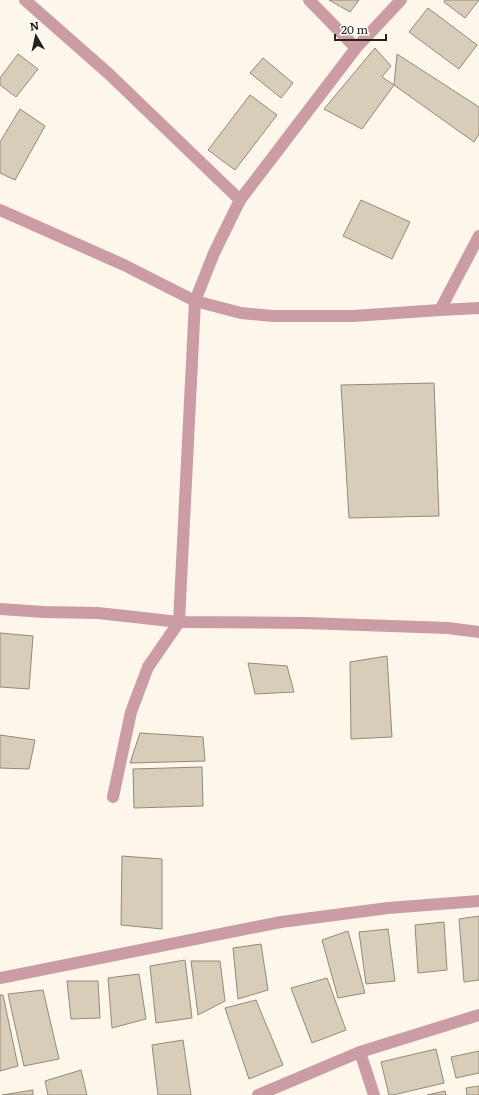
<svg xmlns="http://www.w3.org/2000/svg" width="479" height="1095" font-family="Literata,serif">
	<style>
		.building { fill: #d8cdb9; stroke: #938976 }
		.lines { fill: none; stroke-linecap: round; stroke-linejoin: round }
		.minor { stroke: #cc9ca4; stroke-width: 12 }
	</style>
	<rect width="100%" height="100%" fill="#fdf6ea"/>
	<g class="building">
		<polygon points="329,0 359,0 350,12"/>
		<polygon points="445,0 479,0 465,18 444,2"/>
		<polygon points="428,8 477,45 459,69 409,32"/>
		<polygon points="375,48 391,66 382,77 394,85 362,129 324,109"/>
		<polygon points="18,54 38,69 16,97 0,85 0,78"/>
		<polygon points="397,54 479,107 479,134 474,142 394,85"/>
		<polygon points="263,58 293,83 281,98 250,73"/>
		<polygon points="250,95 277,115 235,170 208,150"/>
		<polygon points="20,109 45,126 15,180 0,173 0,142"/>
		<polygon points="361,200 410,222 392,259 343,236"/>
		<polygon points="434,383 439,516 349,518 341,385"/>
		<polygon points="0,633 33,636 29,689 0,687"/>
		<polygon points="387,656 392,737 351,739 350,662"/>
		<polygon points="248,663 287,666 294,692 255,694"/>
		<polygon points="140,733 203,737 205,761 130,763"/>
		<polygon points="0,735 35,740 29,769 0,768"/>
		<polygon points="202,767 203,806 134,808 133,769"/>
		<polygon points="122,856 162,859 162,929 121,925"/>
		<polygon points="479,916 479,980 464,982 459,919"/>
		<polygon points="444,922 447,970 418,973 415,925"/>
		<polygon points="388,929 395,981 366,984 359,932"/>
		<polygon points="348,931 365,993 338,998 322,940"/>
		<polygon points="261,944 268,990 238,999 233,948"/>
		<polygon points="185,960 192,1018 156,1023 150,966"/>
		<polygon points="191,961 220,961 225,1001 198,1015"/>
		<polygon points="139,974 146,1019 112,1028 108,978"/>
		<polygon points="327,978 346,1030 312,1043 291,988"/>
		<polygon points="67,981 98,981 100,1018 71,1019"/>
		<polygon points="43,990 59,1059 24,1066 8,994"/>
		<polygon points="0,995 3,995 18,1066 0,1071"/>
		<polygon points="256,1000 283,1065 249,1079 225,1008"/>
		<polygon points="183,1040 191,1095 158,1095 152,1045"/>
		<polygon points="436,1049 444,1083 393,1095 389,1095 381,1062"/>
		<polygon points="479,1051 479,1073 456,1078 451,1057"/>
		<polygon points="81,1070 87,1095 48,1095 45,1081"/>
		<polygon points="479,1086 479,1095 467,1095 466,1088"/>
		<polygon points="33,1090 33,1095 2,1095"/>
		<polygon points="445,1091 446,1095 427,1095"/>
	</g>
	<g class="lines">
		<g class="minor">
			<polyline points="25,0 109,74 240,200"/>
			<polyline points="309,0 356,48"/>
			<polyline points="0,210 124,265 195,301 241,313 273,316 353,316 440,310 479,308"/>
			<polyline points="440,310 479,236"/>
			<polyline points="0,609 44,612 98,613 179,622 305,623 448,628 479,632"/>
			<polyline points="113,797 131,712 148,667 179,622 195,301 214,253 240,200 356,48 401,0"/>
			<polyline points="0,978 281,922 388,908 479,901"/>
			<polyline points="360,1052 374,1095"/>
			<polyline points="258,1095 360,1052 479,1015"/>
		</g>
	</g>
	<g transform="translate(36 36) rotate(351)" stroke="#ffffff" stroke-width="3" paint-order="stroke">
	<path d="M0-3L7 15L0 10L-7 15Z" fill="#27231b"/>
	<text y="-6" font-size="11" font-weight="bold" text-anchor="middle" fill="#27231b">N</text>
	</g>
	<path d="M335 34v6h51v-6" fill="none" stroke="#27231b" stroke-width="2"/>
	<text x="341" y="34" font-size="12" fill="#27231b" stroke="#ffffff" stroke-width="3" paint-order="stroke">20 m</text>
</svg>
